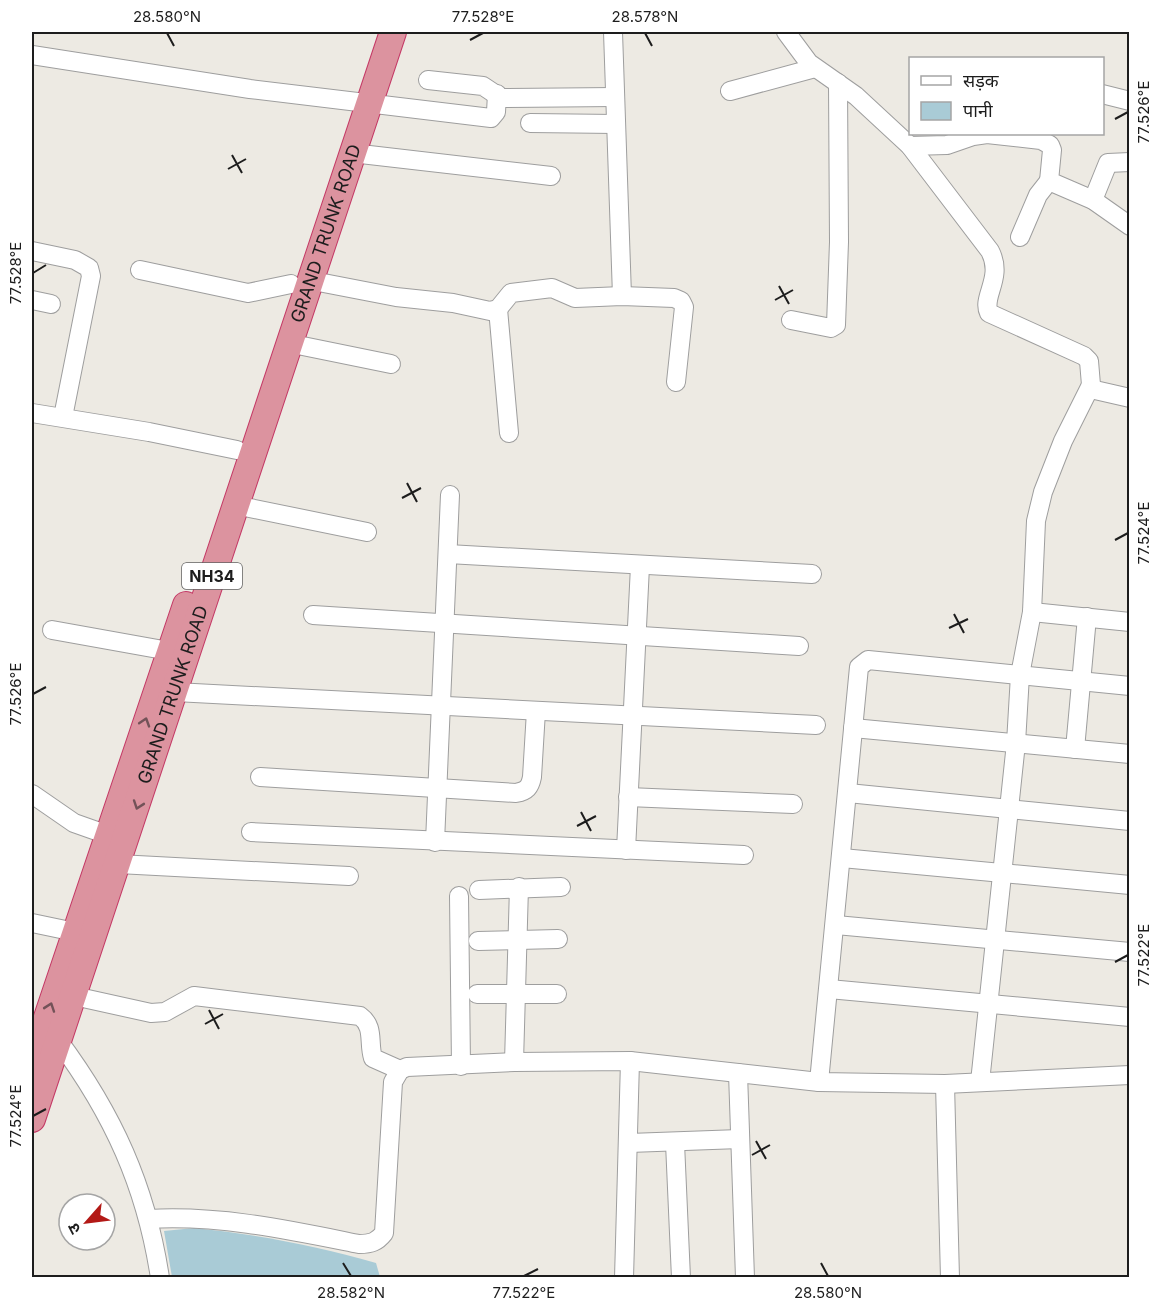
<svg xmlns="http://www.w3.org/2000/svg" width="1161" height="1309" font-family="Inter,'Noto Sans Devanagari',sans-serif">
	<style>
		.water { fill: #a9cbd6 }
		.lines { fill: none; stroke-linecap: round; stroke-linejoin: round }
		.minor-casing { stroke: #9e9e9e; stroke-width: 20 }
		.highway-casing { stroke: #c43865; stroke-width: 28 }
		.minor { stroke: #fff; stroke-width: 18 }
		.highway { stroke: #dc939f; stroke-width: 26 }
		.oneway { stroke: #735258 }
		.ticks { fill: none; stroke: #1d1d1d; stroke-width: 2 }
		.labels { text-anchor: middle; stroke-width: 5; stroke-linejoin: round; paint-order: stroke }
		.shield { fill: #fff; stroke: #616161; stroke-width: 1.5 }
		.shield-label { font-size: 16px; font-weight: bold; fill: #1d1d1d }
		.street-label { font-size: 18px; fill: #1d1d1d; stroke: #fff }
		.neatline { fill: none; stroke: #1d1d1d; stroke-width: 2 }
		.ticks-label { font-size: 15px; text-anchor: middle; fill: #1d1d1d }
	</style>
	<rect width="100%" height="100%" fill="#edeae3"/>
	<path class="water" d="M194 1228C256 1234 316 1246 376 1263L380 1277H172L164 1231Z"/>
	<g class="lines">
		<g class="minor-casing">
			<g id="minor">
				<polyline points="613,32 622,296"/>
				<path d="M786 32 809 63 856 96 910 146 990 251C1004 278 981 297 989 313L1084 356 1089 361 1091 385 1095 390 1130 398"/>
				<polyline points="32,55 250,89 491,118 496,112 497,94"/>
				<polyline points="428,80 483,86 501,98 615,97"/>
				<polyline points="730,91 815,68"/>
				<polyline points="1102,94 1130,101"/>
				<polyline points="530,123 616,124"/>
				<polyline points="910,146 947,145 973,136 987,134 1041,140 1050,145 1052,150 1049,181 1093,200 1130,226"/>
				<polyline points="352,153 551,176"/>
				<polyline points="1093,200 1108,163 1130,162"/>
				<polyline points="1020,237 1038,195 1049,181"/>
				<polyline points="32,251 75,260 89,268 91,276 63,417"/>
				<polyline points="140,270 248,293 291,284"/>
				<polyline points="308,280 396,297 453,303 490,311 498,309 511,293 552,288 575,298 622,296 674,298 681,301 684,307 676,382"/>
				<polyline points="32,300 51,304"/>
				<polyline points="498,309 509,433"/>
				<polyline points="791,320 831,328 836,325 839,242 838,83"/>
				<polyline points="288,343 391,364"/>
				<polyline points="32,413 149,432 237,450"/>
				<polyline points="235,505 367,532"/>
				<polyline points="448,554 812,574"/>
				<polyline points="1032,612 1130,622"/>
				<polyline points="313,615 799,646"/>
				<polyline points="52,630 169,651"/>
				<polyline points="175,692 816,725"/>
				<polyline points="853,728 1130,754"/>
				<polyline points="1075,749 1087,617"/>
				<path d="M260 777 516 793C527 791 530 787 532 777L536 711"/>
				<polyline points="848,793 1130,821"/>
				<polyline points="32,794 74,823 108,835"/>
				<polyline points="628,797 793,804"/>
				<polyline points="251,832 744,855"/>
				<polyline points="435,842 450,495"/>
				<polyline points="626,850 640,566"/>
				<polyline points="842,858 1130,885"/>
				<polyline points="118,864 349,876"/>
				<polyline points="479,890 561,887"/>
				<polyline points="459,896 461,1066"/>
				<polyline points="32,923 75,932"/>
				<polyline points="836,925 1130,952"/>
				<polyline points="478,941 558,939"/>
				<polyline points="829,989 1130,1017"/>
				<polyline points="477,994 557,994"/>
				<path d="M74 996 151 1013 165 1012 194 996 360 1016C375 1027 368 1042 373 1058L400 1070"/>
				<path d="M58 1040C113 1114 146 1186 160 1278"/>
				<polyline points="514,1062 519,887"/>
				<polyline points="738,1073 745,1278"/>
				<polyline points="819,1082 859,667 868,660 1130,686"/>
				<polyline points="980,1082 1016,743 1020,675 1032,612 1036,521 1043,492 1063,441 1091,385"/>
				<polyline points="945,1084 950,1278"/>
				<polyline points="629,1143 740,1139"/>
				<polyline points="675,1143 681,1278"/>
				<path d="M149 1219C221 1215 289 1230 359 1244 371 1244 377 1242 384 1233L393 1082 400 1070 407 1067 514 1062 630 1061 819 1082 945 1084 1130 1075"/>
				<polyline points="624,1278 630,1061"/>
			</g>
		</g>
		<g class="highway-casing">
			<g id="highway">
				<polyline points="32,1062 186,605"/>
				<path id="s1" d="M32 1119 393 32"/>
			</g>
		</g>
		<use href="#minor" class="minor"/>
		<use href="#highway" class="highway"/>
	</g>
	<defs><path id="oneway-chevron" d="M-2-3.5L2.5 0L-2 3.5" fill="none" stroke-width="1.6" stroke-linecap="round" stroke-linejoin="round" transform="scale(1.5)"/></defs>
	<g class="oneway">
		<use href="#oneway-chevron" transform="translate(145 722) rotate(-72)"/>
		<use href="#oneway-chevron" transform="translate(138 805) rotate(109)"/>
		<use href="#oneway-chevron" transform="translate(50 1007) rotate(-71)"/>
	</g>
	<path class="ticks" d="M167 33 174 46M645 33 652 46M470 40 483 33M1115 119 1128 112M232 155 242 173M228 169 246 159M33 273 46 265M779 286 789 304M775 300 793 290M407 483 417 502M402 498 421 488M1115 540 1128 533M954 614 964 633M949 628 968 619M33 694 46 687M581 812 591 831M577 826 596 816M1115 962 1128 955M209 1010 219 1029M205 1024 223 1014M33 1116 46 1109M756 1141 766 1159M752 1155 770 1145M343 1263 351 1276M821 1263 828 1276M524 1276 538 1269"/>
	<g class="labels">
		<rect class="shield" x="182" y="563" width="60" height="26" rx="4.5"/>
		<g class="shield-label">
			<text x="212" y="582">NH34</text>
		</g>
		<g class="street-label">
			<text dy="6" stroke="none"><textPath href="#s1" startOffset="933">GRAND TRUNK ROAD</textPath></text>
			<text dy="6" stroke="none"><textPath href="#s1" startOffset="447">GRAND TRUNK ROAD</textPath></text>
		</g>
	</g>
	<rect width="1161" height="1309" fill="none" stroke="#ffffff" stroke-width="66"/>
	<rect x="909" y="57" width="195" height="78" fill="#ffffff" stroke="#a5a5a5" stroke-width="1.5"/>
	<rect x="921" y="76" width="30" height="9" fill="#ffffff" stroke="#a5a5a5" stroke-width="1.5"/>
	<text x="963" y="87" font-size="18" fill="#1d1d1d">सड़क</text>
	<rect x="921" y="102" width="30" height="18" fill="#a9cbd6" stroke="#a5a5a5" stroke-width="1.5"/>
	<text x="963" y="117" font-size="18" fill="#1d1d1d">पानी</text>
	<g transform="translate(87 1222) rotate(242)"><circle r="28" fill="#ffffff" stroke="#a5a5a5" stroke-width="1.5"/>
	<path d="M0-4.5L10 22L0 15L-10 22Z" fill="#b31916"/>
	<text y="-9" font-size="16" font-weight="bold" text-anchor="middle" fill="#1d1d1d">उ</text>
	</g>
	<rect x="33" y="33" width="1095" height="1243" class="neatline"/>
	<g class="ticks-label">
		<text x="167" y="22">28.580°N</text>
		<text x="483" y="22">77.528°E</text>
		<text x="645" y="22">28.578°N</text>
		<text transform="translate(1144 112) rotate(-90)" y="5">77.526°E</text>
		<text transform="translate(16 273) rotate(-90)" y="5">77.528°E</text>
		<text transform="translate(1144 533) rotate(-90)" y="5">77.524°E</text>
		<text transform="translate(16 694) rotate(-90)" y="5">77.526°E</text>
		<text transform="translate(1144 955) rotate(-90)" y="5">77.522°E</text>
		<text transform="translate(16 1116) rotate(-90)" y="5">77.524°E</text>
		<text x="351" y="1298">28.582°N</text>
		<text x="524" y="1298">77.522°E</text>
		<text x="828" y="1298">28.580°N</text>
	</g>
</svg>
